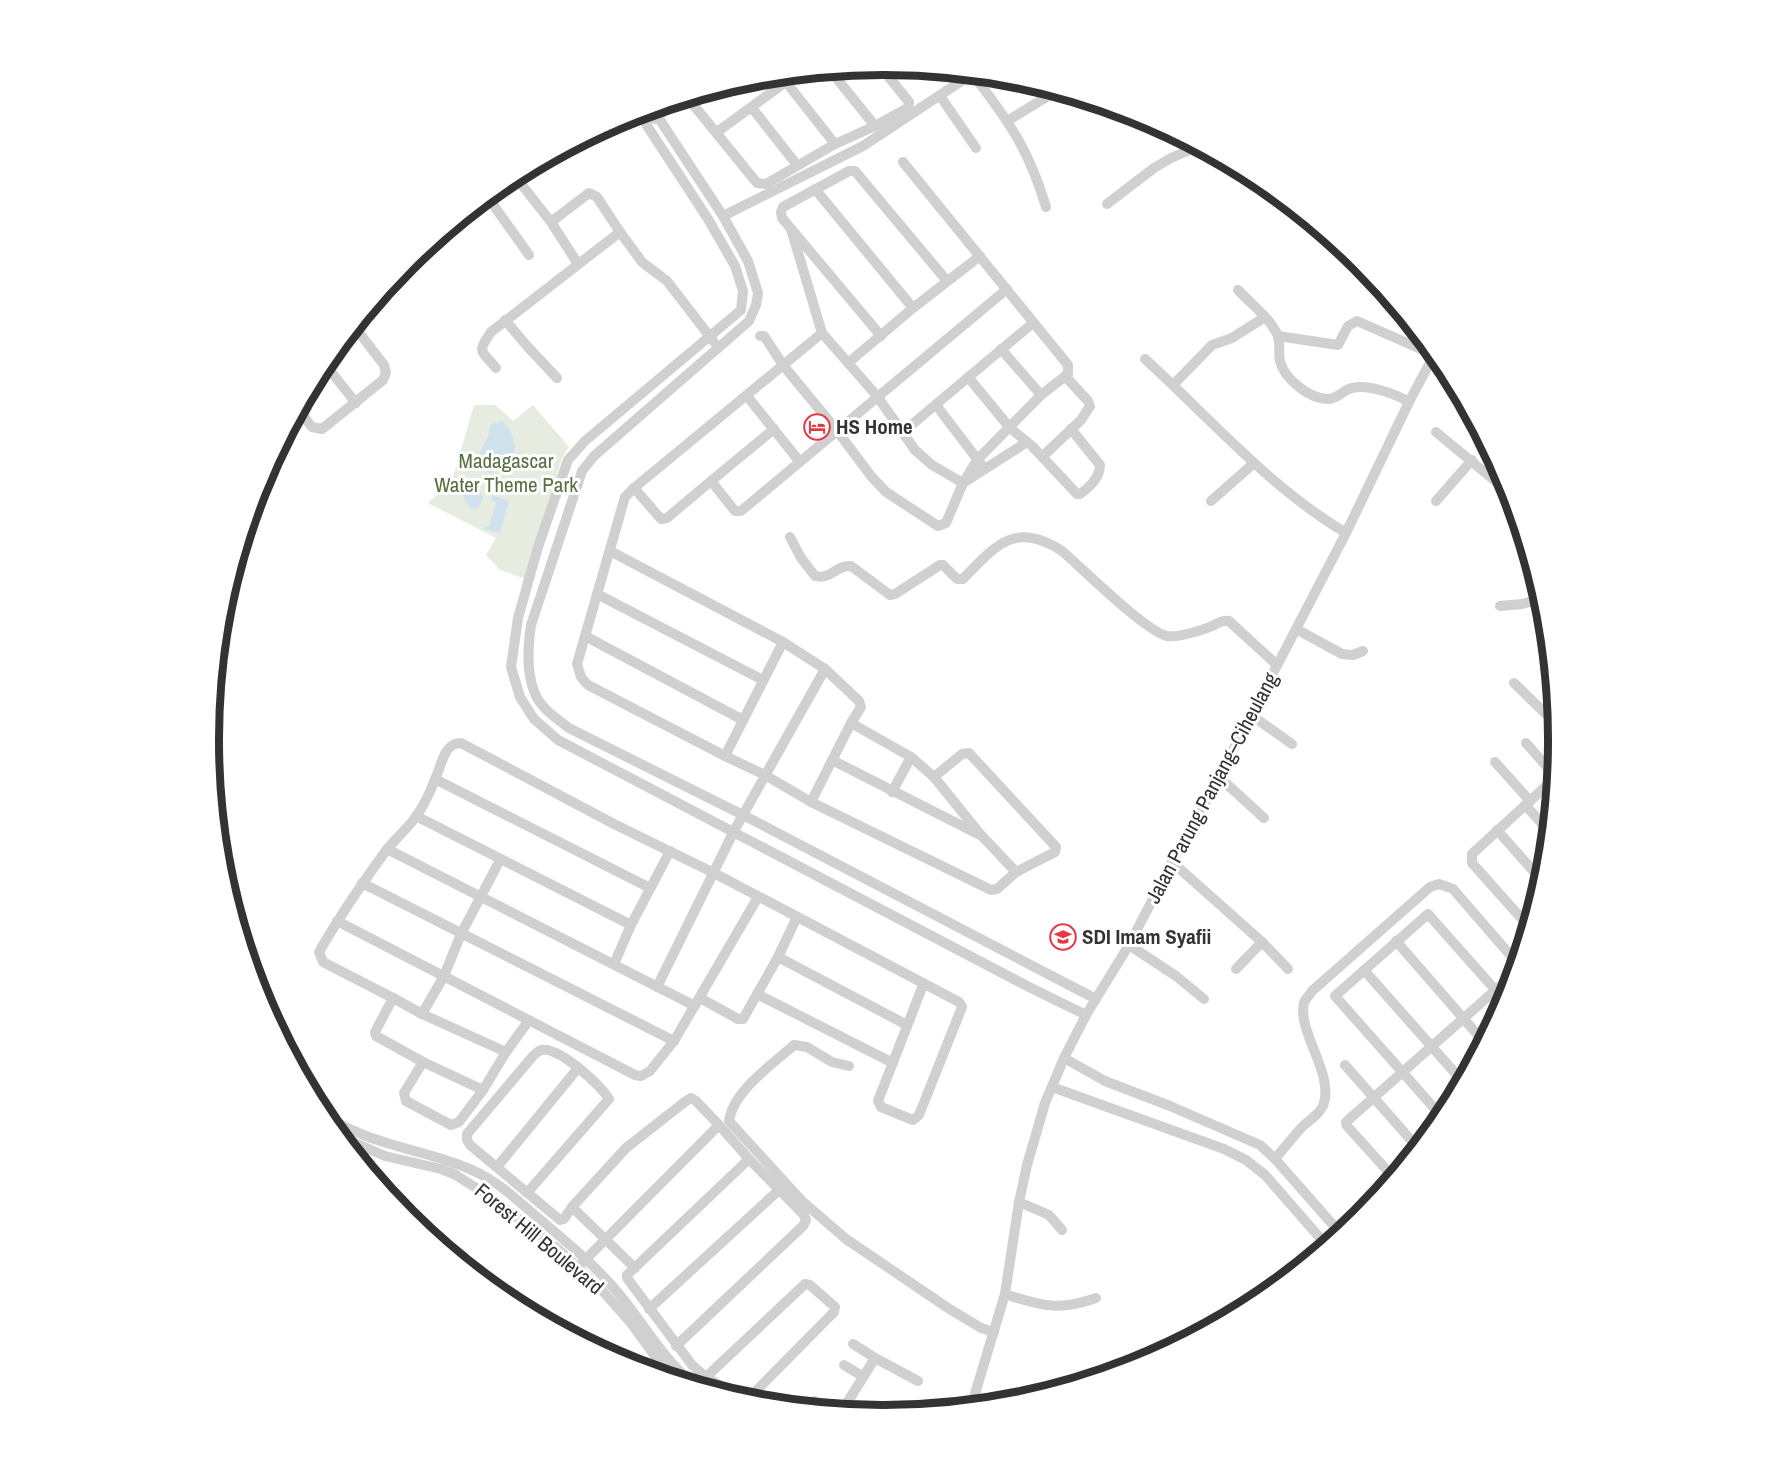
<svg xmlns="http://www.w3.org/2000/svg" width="1767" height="1480" font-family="'Archivo Narrow',sans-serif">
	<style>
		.green { fill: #e6ecdf }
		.water { fill: #cfe2ee }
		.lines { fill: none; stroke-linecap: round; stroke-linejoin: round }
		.minor { stroke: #d0d0d0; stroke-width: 10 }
		.labels { text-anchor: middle; stroke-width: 6; stroke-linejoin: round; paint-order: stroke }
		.poi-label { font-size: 21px; font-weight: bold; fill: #333; stroke: #fff; text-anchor: start }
		.park-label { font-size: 21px; fill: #56703f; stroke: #fff }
		.street-label { font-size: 21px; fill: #333; stroke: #fff }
		.rim { fill: none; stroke: #333; stroke-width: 8 }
	</style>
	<rect width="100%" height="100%" fill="#fff"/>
	<polygon class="green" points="474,405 495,405 513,421 533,405 569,447 562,458 526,579 500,570 486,555 496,538 428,503 452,481"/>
	<g class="water">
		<path d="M502 421C511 427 521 450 510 460 508 462 504 462 501 464 496 469 497 471 490 473 465 465 483 450 488 436 490 432 489 429 490 425Z"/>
		<polygon points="472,486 479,489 483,497 479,507 474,509 467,504 463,496 467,488"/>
		<polygon points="492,495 509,501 500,533 484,529 485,526 489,526 496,503 491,500"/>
	</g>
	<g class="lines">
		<g class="minor">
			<polyline points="830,70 875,126"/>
			<polyline points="786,82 835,144"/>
			<polyline points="940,96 976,148"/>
			<polyline points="687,97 757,183 766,184 835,144 875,126 908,108 909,102 879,65"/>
			<path d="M652 108 723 216 748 261 758 293 756 305 749 321 594 456 582 471 531 625C528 646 526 670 534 691 539 707 556 718 569 728L743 815 1096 999"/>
			<polyline points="752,108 797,165"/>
			<polyline points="638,112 708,219 735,266 743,291 741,310 585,441 568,460 538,547 518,618 511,667 520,697 534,719 558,740 1029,987 1086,1015"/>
			<polyline points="654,119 680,99"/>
			<polyline points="1007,121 1058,90"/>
			<polyline points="717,132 798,73"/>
			<polyline points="514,175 551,222 578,264"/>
			<polyline points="815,189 913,308"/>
			<polyline points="487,196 529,255"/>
			<polyline points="1107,204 1154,168 1171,158 1199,146"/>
			<path d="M723 216 863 146 966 78 972 77 977 80C1011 124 1030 153 1046 207"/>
			<polyline points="551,222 589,193 597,197 620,232"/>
			<polyline points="791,229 822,333 877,396 915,450 932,465 963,483 1027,442"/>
			<path d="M1238 290C1251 304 1269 317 1277 334 1281 342 1278 353 1280 361 1284 379 1310 399 1328 399 1338 399 1343 390 1352 388 1368 384 1396 394 1409 402"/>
			<polyline points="505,320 527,346 557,378"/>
			<polyline points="822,333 634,488 625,497 577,664 581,677 588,685 725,756 765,775 811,802 991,890 997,889 1016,872 1055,852 1056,847 969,753 962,754 934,777"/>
			<polyline points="760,336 764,336 783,365 838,432 871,476 886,492 938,526 946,523 963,483 977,460 1041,395 1068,374 1068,365 903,162"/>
			<polyline points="881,336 782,218 781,212 783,207 849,171 855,171 947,281"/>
			<polyline points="1278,336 1338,345 1348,326 1357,321 1439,357"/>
			<polyline points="1001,349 1041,395"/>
			<path d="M1145 359C1211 419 1269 487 1346 533"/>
			<polyline points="324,363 356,403"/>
			<polyline points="848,363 913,308 980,256"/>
			<path d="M496 368C480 349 477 353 491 332L620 232 642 262 667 281 714 342"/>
			<path d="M968 377 1010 428 1032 446 1077 494H1080C1090 487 1100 477 1100 465L1071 429"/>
			<polyline points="1173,385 1212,345 1232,338 1265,317"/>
			<polyline points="747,396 800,462"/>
			<polyline points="936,405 981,464"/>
			<polyline points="298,409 312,427 322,429 383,380 386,373 384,365 354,326"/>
			<polyline points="903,432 1033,323"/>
			<polyline points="1436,432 1512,495"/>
			<polyline points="1042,457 1081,420 1090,406 1088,401 1065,376"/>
			<polyline points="711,481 774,429"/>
			<polyline points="634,488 661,519 667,518 711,481 735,511 741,511 1007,289"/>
			<polyline points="1211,501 1253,464"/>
			<polyline points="1436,501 1472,460"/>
			<path d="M790 537 801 558 815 576C832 580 835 565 851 566L890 595 895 594 940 565H943L957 579H963C995 546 1015 520 1062 551 1082 568 1145 631 1167 636 1177 638 1203 630 1212 626 1219 623 1221 620 1229 621L1277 665"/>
			<polyline points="610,551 783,642 825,669 859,701 861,707 851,723 811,802"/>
			<polyline points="597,594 763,680"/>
			<polyline points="1500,606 1522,604 1543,598"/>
			<polyline points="1296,629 1342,654 1353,655 1363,651"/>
			<polyline points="585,636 743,720"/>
			<polyline points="1514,683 1550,718 1557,717"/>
			<polyline points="1251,715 1292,744"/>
			<polyline points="851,723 911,757 934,777 980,834"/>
			<polyline points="1526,743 1555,776"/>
			<polyline points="725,756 783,642"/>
			<polyline points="832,760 982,836 1016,872"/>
			<polyline points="1495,762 1530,801"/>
			<polyline points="1219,777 1264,818"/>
			<polyline points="435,779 650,888"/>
			<polyline points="892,792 911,757"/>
			<polyline points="1525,805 1550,832"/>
			<polyline points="416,816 631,925"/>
			<polyline points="1497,830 1543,882"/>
			<polyline points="387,849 695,1006"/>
			<polyline points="1172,862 1262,942 1288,969"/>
			<polyline points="362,883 674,1041"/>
			<polyline points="337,921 635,1075 641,1076 650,1071 674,1041 758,897"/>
			<polyline points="1529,927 1472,863 1472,854 1555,778"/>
			<polyline points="1396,941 1484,1042"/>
			<polyline points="1129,945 1176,976 1204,999"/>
			<polyline points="778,957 907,1025"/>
			<polyline points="614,964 631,925 670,851"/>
			<polyline points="1236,969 1262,942"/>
			<polyline points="1364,970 1463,1082"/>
			<polyline points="657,987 734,831 825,669"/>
			<polyline points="757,994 893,1063"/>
			<polyline points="393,998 422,1014 506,1052"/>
			<polyline points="700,998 738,1019 743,1019 778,957 797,917"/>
			<polyline points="422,1014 444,976 461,934 500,860"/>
			<path d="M529 1020 506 1052 483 1090 459 1122 451 1125 406 1101 404 1093 423 1062 376 1036 375 1032 393 998 323 962 319 952C339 917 361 885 385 852 394 840 406 830 415 818 424 806 431 790 436 777 442 764 444 743 461 743L616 825 714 873 959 1002 962 1007 960 1012 919 1115 913 1120 881 1107 878 1101 923 985"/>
			<polyline points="1064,1058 1105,1081 1170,1106 1260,1145 1275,1159 1341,1234"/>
			<polyline points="423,1062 483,1090"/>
			<polyline points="1345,1065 1418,1148"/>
			<path d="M849 1066 832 1062 807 1047 794 1045C773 1064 733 1091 729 1121L802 1201 846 1239 948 1308 981 1328 994 1332"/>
			<polyline points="1052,1087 1224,1149 1246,1160 1265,1175 1327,1246"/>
			<path d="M318 1109C370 1152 443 1147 497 1184 514 1196 528 1210 543 1222 570 1245 597 1267 619 1294 644 1324 664 1361 695 1385"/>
			<polyline points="1443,1118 1335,996 1428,914 1506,1002"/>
			<polyline points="339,1136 385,1156 441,1169 454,1174 489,1196 559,1250 600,1288 631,1323 671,1378"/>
			<path d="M1275 1159C1284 1148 1293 1137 1302 1127 1310 1119 1321 1114 1324 1103 1333 1072 1297 1031 1304 1003 1305 999 1310 995 1312 991L1430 887 1439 884 1453 889 1518 964"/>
			<polyline points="497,1167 578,1068"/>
			<polyline points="1394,1178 1347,1126 1346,1122 1516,972"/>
			<path d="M527 1193 609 1099C600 1085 559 1046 541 1050 540 1050 534 1055 533 1056L467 1134V1140L470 1145 560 1220 564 1219 572 1207 626 1148 686 1101 691 1098 696 1101 719 1125"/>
			<polyline points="1019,1202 1049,1215 1062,1230"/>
			<polyline points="572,1207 635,1268"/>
			<polyline points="578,1267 719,1125 749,1159 627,1275 627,1278 692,1365 706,1377 741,1398 753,1394 834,1312 835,1307 810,1285 805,1284 706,1377"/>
			<path d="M1005 1294C1040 1306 1060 1311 1096 1298"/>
			<polyline points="649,1309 780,1189"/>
			<polyline points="676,1346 803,1226 806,1220 804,1215 749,1159"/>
			<polyline points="875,1358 918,1381"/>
			<polyline points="844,1365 862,1376"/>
			<polyline points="814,1401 848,1412"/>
			<polyline points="971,1407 1005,1294 1019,1202 1027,1165 1045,1103 1064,1058 1086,1015 1129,945 1172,862 1219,777 1346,533 1409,402 1435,353"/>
			<polyline points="842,1411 875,1358 853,1344"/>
			<polyline points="878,1415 890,1412 898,1414"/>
		</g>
	</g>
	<defs>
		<g id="hotel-ring" transform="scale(1.35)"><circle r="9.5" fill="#fff" stroke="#e63946" stroke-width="1.5"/><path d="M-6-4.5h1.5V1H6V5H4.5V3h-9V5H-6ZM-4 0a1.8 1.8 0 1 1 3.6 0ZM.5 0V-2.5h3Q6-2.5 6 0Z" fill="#e63946"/></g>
		<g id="school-ring" transform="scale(1.35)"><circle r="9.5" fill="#fff" stroke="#e63946" stroke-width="1.5"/><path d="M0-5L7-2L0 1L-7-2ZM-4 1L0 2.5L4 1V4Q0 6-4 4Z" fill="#e63946"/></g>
	</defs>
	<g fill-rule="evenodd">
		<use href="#hotel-ring" x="817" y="427"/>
		<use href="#school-ring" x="1063" y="937"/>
	</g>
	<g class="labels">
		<g class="poi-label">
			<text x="836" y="434">HS Home</text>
			<text x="1082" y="944">SDI Imam Syafii</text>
		</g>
		<g class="park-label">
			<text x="506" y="468">Madagascar<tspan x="506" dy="24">Water Theme Park</tspan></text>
		</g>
		<g class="street-label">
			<text transform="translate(1212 788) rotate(-62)" y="7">Jalan Parung Panjang–Ciheulang</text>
			<text transform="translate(539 1239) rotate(40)" y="7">Forest Hill Boulevard</text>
		</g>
	</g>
	<path d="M0 0H1767V1480H0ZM883 75H884A664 664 0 0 1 1548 739V741A664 664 0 0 1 884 1405H883A664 664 0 0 1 219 741V739A664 664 0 0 1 883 75Z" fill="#fff" fill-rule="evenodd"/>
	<path class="rim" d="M883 75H884A664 664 0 0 1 1548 739V741A664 664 0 0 1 884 1405H883A664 664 0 0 1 219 741V739A664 664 0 0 1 883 75Z"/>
</svg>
